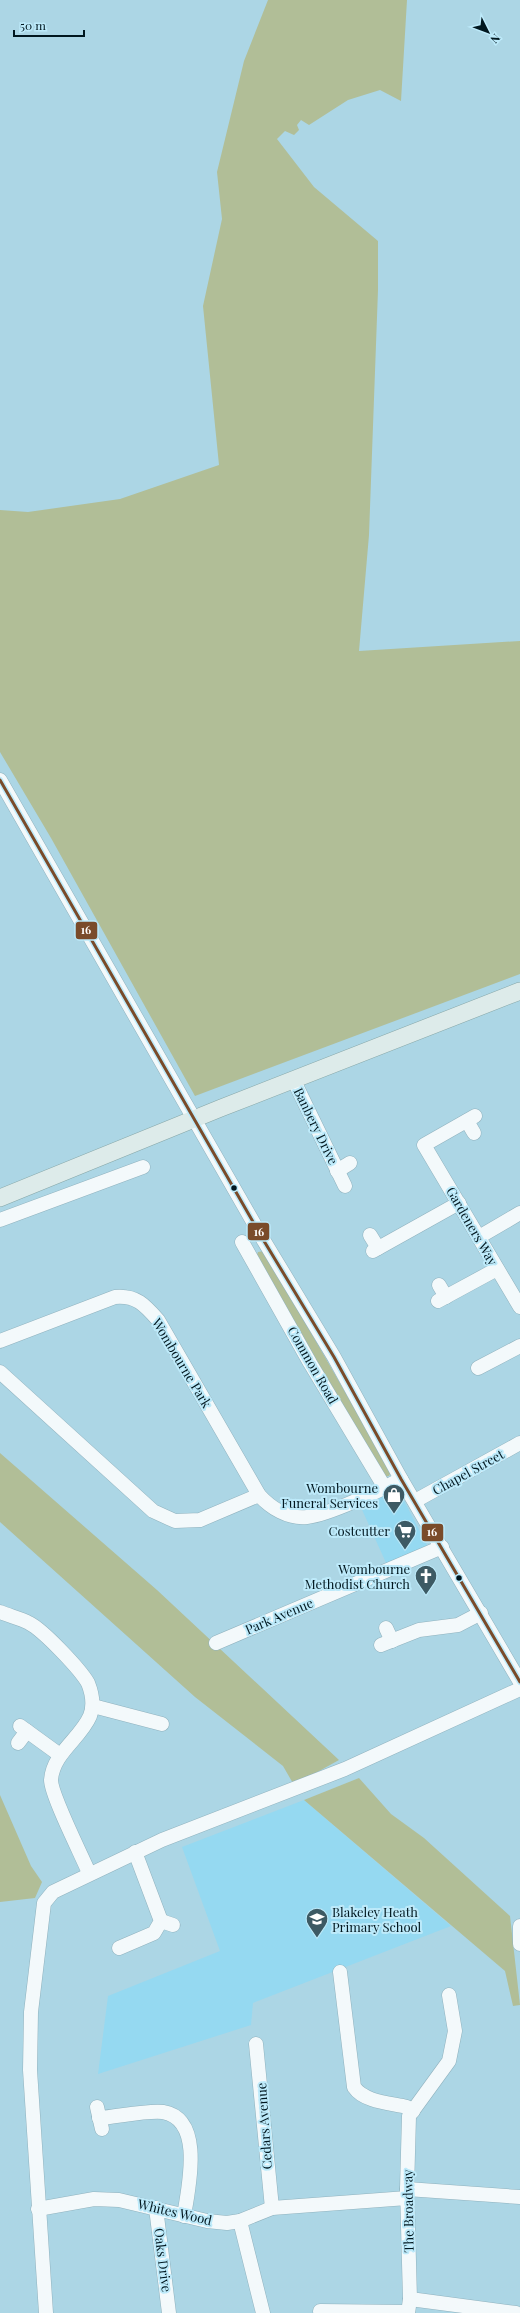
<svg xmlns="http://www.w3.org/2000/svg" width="520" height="2313" font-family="'Playfair Display',serif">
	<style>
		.built { fill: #95d9f1 }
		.green { fill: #b1be97 }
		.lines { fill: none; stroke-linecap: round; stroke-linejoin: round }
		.minor-casing { stroke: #90b2be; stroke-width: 15 }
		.major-casing { stroke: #86a6a7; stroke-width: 18 }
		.minor { stroke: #f3f9fb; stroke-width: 14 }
		.major { stroke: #ddebea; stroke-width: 17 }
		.bus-1-casing { stroke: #bdeafa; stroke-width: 6 }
		.bus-1 { stroke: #7a4b2a; stroke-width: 3 }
		.bus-dot { fill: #01171f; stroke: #bdeafa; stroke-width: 1.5 }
		.labels { text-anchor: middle; stroke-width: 4; stroke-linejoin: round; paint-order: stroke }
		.street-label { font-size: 13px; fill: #01171f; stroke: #bdeafa }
		.poi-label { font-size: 13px; fill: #01171f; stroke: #bdeafa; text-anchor: end }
		.line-badge { stroke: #bdeafa; stroke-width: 1.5 }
		.badge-label { font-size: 11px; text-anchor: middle; font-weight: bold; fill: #fff }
	</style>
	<rect width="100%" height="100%" fill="#acd6e5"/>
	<g class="built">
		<polygon points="398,1489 428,1547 387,1565 359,1503"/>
		<polygon points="304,1800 451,1926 253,2003 251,2025 98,2074 108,1996 220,1951 182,1847"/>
	</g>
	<g class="green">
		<polygon points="268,0 407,0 401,101 380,90 348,100 309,125 301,120 297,125 299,130 294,135 285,131 277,139 314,187 378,241 378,290 369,535 359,651 520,641 520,974 195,1096 51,838 0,752 0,510 28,512 120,499 219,465 203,306 222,219 217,172 244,61"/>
		<polygon points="264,1251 391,1472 389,1476 384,1477 256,1257 258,1252"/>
		<polygon points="0,1453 157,1590 339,1760 294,1785 283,1766 195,1697 0,1522"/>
		<polygon points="359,1778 391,1814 424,1838 510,1916 520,2005 513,2006 505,1971 304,1800"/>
		<polygon points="0,1795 31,1866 42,1882 35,1898 0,1902"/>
	</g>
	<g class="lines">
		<g class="minor-casing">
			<g id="minor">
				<polyline points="0,780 264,1241 334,1357 401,1479 520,1682"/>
				<polyline points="294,1081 345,1186"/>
				<polyline points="475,1116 424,1145 520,1307"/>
				<polyline points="467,1121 474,1133"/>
				<polyline points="337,1171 350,1163"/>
				<polyline points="0,1220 143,1167"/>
				<polyline points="370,1235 378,1248"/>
				<polyline points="479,1237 520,1213"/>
				<polyline points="242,1242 310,1363 385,1488"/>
				<polyline points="373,1251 459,1203"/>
				<polyline points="439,1285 446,1297"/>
				<polyline points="438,1301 497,1269"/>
				<path d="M0 1341 115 1297C136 1295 145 1305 158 1320L259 1495C271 1508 288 1519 307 1517 328 1515 381 1490 401 1479"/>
				<polyline points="478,1368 520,1346"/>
				<polyline points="0,1372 153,1511 175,1521 200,1520 259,1495"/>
				<polyline points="415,1501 520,1443"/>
				<path d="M0 1612C9 1616 20 1618 29 1623 43 1630 80 1669 88 1683 92 1693 94 1706 90 1716 80 1739 53 1753 51 1780 51 1795 82 1856 89 1873"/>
				<polyline points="386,1628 392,1641"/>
				<polyline points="216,1643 442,1547"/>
				<polyline points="381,1645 419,1630 458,1625 481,1613"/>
				<polyline points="93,1706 162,1724"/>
				<polyline points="20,1726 60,1755"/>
				<polyline points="18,1743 27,1731"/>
				<polyline points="161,1921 173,1925"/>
				<polyline points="520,1926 520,1944"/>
				<polyline points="119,1948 154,1933 161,1921 135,1852"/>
				<path d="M340 1972 354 2087C364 2102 390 2103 407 2107L413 2111"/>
				<polyline points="256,2044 272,2208"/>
				<polyline points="97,2107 102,2129"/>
				<path d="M99 2118C116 2117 147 2110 163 2112 205 2119 188 2189 184 2216"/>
				<polyline points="407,2189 520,2197"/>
				<polyline points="156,2208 169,2313"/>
				<polyline points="38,2209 94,2199 119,2200 207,2221 227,2223 240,2221 272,2208 407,2198"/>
				<polyline points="240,2221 263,2313"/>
				<polyline points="410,2299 516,2313"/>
				<polyline points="320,2311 408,2312"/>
				<polyline points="46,2313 30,2070 31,2012 44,1903 53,1892 162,1840 345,1769 520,1689"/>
				<polyline points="408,2313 410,2299 407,2189 409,2116 449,2061 455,2031 449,1995"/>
			</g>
		</g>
		<g class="major-casing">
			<polyline id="major" points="0,1198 221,1108 520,991"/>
		</g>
		<use href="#minor" class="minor"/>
		<use href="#major" class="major"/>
		<g class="bus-1-casing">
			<polyline id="bus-1" points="0,780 264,1241 334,1357 401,1479 520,1682"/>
		</g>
		<use href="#bus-1" class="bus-1"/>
	</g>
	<defs>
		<g id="shop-pin" transform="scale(1.15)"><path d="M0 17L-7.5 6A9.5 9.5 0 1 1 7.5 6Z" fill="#3d5a64" stroke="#bdeafa"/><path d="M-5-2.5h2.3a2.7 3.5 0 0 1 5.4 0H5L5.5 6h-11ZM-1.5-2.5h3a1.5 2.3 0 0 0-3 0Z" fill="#fff"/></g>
		<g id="supermarket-pin" transform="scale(1.15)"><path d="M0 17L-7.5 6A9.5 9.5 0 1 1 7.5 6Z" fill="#3d5a64" stroke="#bdeafa"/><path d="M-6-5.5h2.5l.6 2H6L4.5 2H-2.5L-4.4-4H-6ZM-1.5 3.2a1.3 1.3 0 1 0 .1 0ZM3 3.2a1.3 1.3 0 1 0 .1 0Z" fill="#fff"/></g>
		<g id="church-pin" transform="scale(1.15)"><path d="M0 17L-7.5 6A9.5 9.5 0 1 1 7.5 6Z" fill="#3d5a64" stroke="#bdeafa"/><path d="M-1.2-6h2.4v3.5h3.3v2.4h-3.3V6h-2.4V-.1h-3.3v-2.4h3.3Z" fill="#fff"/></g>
		<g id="school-pin" transform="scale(1.15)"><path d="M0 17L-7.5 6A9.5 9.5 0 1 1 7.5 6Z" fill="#3d5a64" stroke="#bdeafa"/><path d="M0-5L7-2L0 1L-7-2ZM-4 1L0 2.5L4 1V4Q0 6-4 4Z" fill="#fff"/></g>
	</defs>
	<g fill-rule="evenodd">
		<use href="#shop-pin" x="394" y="1495"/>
		<use href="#supermarket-pin" x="405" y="1531"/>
		<use href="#church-pin" x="426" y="1576"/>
		<use href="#school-pin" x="317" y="1919"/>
	</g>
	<g class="bus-dot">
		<circle cx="234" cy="1188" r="3.5"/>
		<circle cx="459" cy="1578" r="3.5"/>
	</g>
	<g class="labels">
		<g class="street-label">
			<text transform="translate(316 1126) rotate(64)" y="5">Banbery Drive</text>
			<text transform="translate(472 1226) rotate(60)" y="5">Gardeners Way</text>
			<text transform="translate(182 1363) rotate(59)" y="5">Wombourne Park</text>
			<text transform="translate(313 1365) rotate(60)" y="5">Common Road</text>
			<text transform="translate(468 1472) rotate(-29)" y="5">Chapel Street</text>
			<text transform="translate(279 1616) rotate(-23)" y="5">Park Avenue</text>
			<text transform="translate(264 2126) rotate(-94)" y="5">Cedars Avenue</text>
			<text transform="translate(408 2211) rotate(-91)" y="5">The Broadway</text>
			<text transform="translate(175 2212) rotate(13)" y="5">Whites Wood</text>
			<text transform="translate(163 2260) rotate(83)" y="5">Oaks Drive</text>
		</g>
		<g class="poi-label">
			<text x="378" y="1493">Wombourne<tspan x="378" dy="15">Funeral Services</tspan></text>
			<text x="390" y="1536">Costcutter</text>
			<text x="410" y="1574">Wombourne<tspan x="410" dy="15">Methodist Church</tspan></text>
			<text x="332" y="1917" text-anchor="start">Blakeley Heath<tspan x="332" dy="15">Primary School</tspan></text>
		</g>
	</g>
	<g class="line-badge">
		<rect x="75" y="921" width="23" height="19" rx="4" fill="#7a4b2a"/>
		<rect x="247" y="1222" width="23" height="19" rx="4" fill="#7a4b2a"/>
		<rect x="421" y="1523" width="23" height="19" rx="4" fill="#7a4b2a"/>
	</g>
	<g class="badge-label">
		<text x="86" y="934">16</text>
		<text x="259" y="1236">16</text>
		<text x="432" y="1536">16</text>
	</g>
	<g transform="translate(488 32) rotate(132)" stroke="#bdeafa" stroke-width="3" paint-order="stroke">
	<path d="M0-3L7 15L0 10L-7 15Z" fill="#01171f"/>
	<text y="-6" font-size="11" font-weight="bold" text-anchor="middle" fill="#01171f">N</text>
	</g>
	<path d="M14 30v6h70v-6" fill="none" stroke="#01171f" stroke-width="2"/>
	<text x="20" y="30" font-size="12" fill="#01171f" stroke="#bdeafa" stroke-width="3" paint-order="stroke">50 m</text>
</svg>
